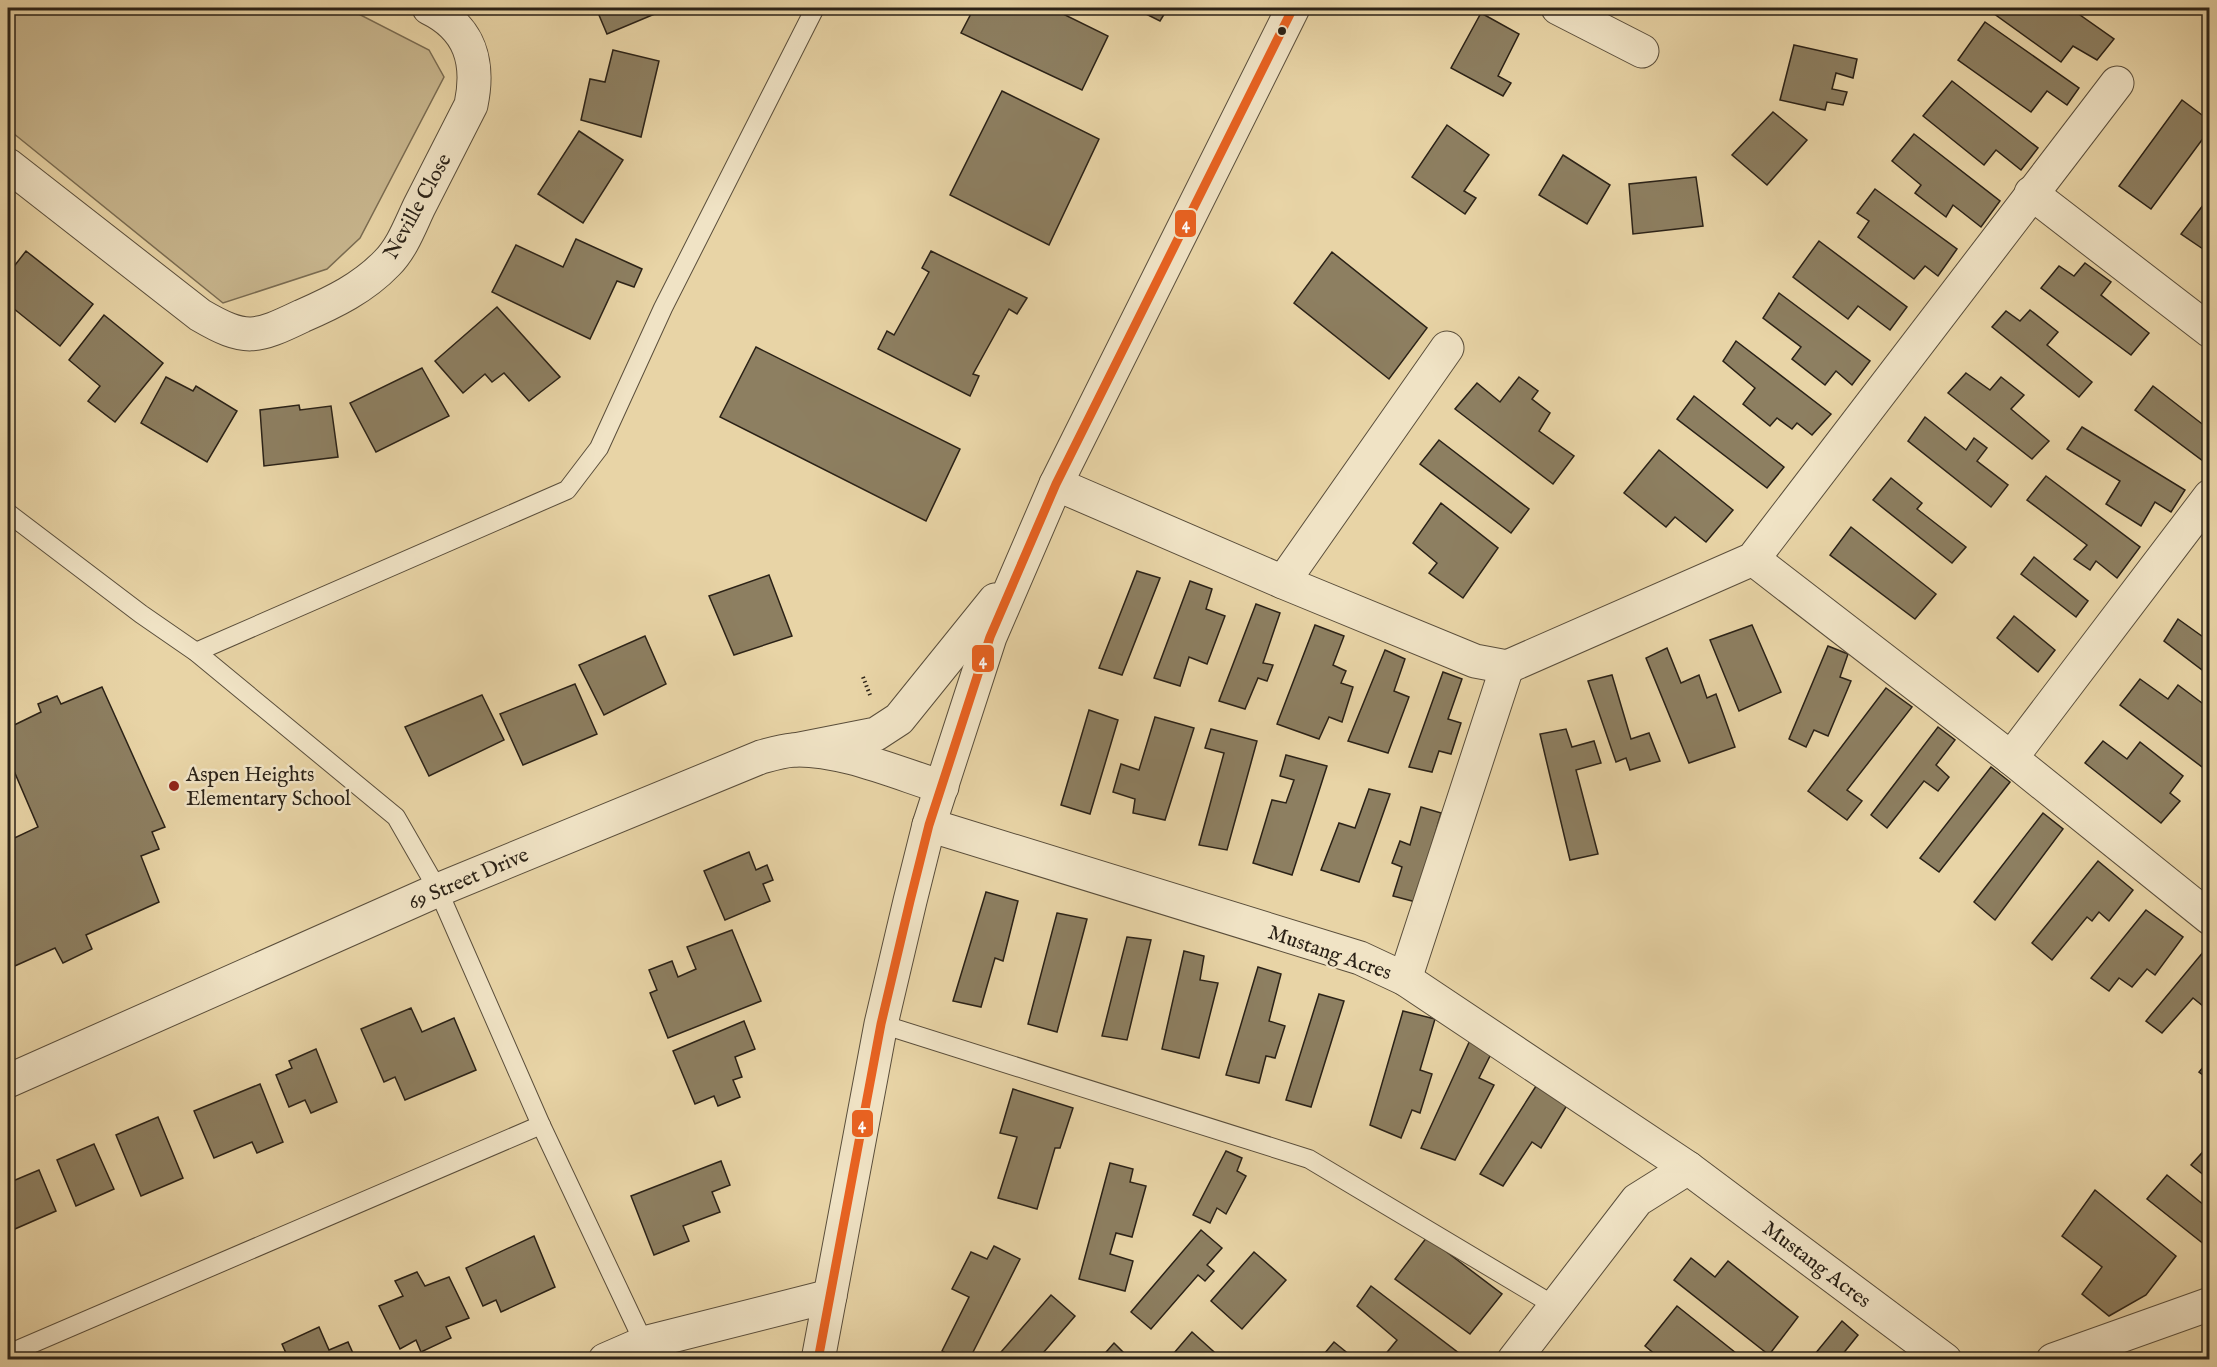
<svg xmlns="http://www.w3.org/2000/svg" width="2217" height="1367" font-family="'IM FELL English',serif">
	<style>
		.green { fill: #c8b68e; stroke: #7a6c52; stroke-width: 1.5 }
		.building { fill: #8d7f61; stroke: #2b2217; stroke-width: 1.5 }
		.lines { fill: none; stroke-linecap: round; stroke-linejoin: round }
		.service-casing { stroke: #5a4e3b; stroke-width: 20 }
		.minor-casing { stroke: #5a4e3b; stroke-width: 35 }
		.tertiary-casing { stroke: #5a4e3b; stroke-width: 35 }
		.path { stroke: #2b2217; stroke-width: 4; stroke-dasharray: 1.5 3; stroke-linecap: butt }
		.service { stroke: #f0e3c5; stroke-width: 18 }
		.minor { stroke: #f0e3c5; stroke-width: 33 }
		.tertiary { stroke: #f0e3c5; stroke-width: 33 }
		.bus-1-casing { stroke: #f0e3c5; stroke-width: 14 }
		.bus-1 { stroke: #e86221; stroke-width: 9 }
		.bus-dot { fill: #2b2217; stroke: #f0e3c5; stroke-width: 2 }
		.poi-dot { fill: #8f2418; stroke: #f0e3c5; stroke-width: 2 }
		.labels { text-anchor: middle; stroke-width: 5; stroke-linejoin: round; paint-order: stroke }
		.street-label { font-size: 21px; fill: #2b2217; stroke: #f0e3c5 }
		.poi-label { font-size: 21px; fill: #2b2217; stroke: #f0e3c5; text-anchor: start }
		.line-badge { stroke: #f0e3c5; stroke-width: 2 }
		.badge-label { font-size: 16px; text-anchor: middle; font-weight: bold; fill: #fff }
	</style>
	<rect width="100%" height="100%" fill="#e8d4a6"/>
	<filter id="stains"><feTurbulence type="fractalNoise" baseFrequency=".00333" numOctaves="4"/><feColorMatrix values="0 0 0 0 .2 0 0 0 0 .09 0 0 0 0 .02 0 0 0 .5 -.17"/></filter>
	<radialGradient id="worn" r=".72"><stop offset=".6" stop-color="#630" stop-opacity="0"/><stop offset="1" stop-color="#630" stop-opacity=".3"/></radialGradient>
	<polygon class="green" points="8,8 347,8 429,50 444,77 360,238 327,269 223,303 8,129"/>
	<g class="building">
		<polygon points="596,8 669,8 607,34"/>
		<polygon points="974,8 1051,8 1108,36 1082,90 961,33"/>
		<polygon points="1134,8 1168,8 1160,21"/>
		<polygon points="1986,8 2070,8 2114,39 2097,60 2073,46 2061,62"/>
		<polygon points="1481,13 1519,34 1498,76 1511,83 1503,96 1451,68"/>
		<polygon points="1985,22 2079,88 2067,105 2047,91 2031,112 1958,60"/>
		<polygon points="1794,45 1857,59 1853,78 1836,73 1832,89 1847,92 1843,105 1827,102 1825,110 1780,100"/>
		<polygon points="613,50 659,61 641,137 581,120 590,79 605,82"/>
		<polygon points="1952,81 2038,148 2021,170 1996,150 1984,165 1923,116"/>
		<polygon points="1002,91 1099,139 1049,245 950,195"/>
		<polygon points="2182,100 2210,121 2210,129 2151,209 2119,186"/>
		<polygon points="1773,112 1807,140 1767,185 1732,155"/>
		<polygon points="1447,125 1489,155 1464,191 1476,198 1465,214 1412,177"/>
		<polygon points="579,131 623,160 583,223 538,194"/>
		<polygon points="1914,134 2000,201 1981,227 1953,205 1946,217 1915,193 1921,185 1892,161"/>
		<polygon points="1563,155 1610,185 1587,224 1539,195"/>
		<polygon points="1696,177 1703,226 1633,234 1629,184"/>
		<polygon points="1875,189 1957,249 1938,276 1925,266 1914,279 1858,237 1869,221 1857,213"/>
		<polygon points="2210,196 2210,248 2205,245 2203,249 2181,234"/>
		<polygon points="576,239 642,269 634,287 617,281 590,339 492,292 516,245 563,267"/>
		<polygon points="1819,241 1907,307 1890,330 1858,306 1848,319 1793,277"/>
		<polygon points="26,251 93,304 60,346 8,304 8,274"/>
		<polygon points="931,251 1027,298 1017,314 1009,309 973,374 979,376 970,396 878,349 887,331 894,335 929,272 922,268"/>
		<polygon points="1332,252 1427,328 1389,379 1294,303"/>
		<polygon points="2085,263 2111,282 2101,295 2149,333 2131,355 2041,288 2059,266 2074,276"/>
		<polygon points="1779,293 1870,361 1852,385 1836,371 1825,385 1792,359 1801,347 1763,318"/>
		<polygon points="497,307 560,377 529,401 504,373 492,382 485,374 463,393 435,361"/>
		<polygon points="2030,310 2058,332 2047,345 2092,382 2079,397 1992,327 2006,311 2020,321"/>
		<polygon points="104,315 163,363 115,422 88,401 100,386 69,360"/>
		<polygon points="1736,341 1831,414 1812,435 1797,423 1792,429 1777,418 1770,426 1743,404 1755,388 1723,361"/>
		<polygon points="756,347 960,449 926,521 720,417"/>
		<polygon points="422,368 449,416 376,452 350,403"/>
		<polygon points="1966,373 1990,390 2001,377 2024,395 2011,409 2049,441 2032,459 1948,393"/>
		<polygon points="166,377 193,391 196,386 237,411 207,462 141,423"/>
		<polygon points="1519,377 1538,391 1532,399 1550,413 1539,431 1574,456 1553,484 1455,409 1477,383 1500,402"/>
		<polygon points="2153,386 2210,430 2210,461 2207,464 2135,410"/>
		<polygon points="1694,396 1784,467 1767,488 1677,419"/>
		<polygon points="299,405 300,410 331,406 338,457 264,466 260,410"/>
		<polygon points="1925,417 1966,450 1974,438 1987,448 1977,461 2008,485 1991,507 1908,441"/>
		<polygon points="2082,427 2185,490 2171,512 2155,502 2141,526 2106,504 2120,481 2067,449"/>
		<polygon points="1439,440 1529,509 1511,533 1420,464"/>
		<polygon points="1659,450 1733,510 1706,542 1675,517 1666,527 1624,493"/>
		<polygon points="2046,476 2140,547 2117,578 2096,561 2090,570 2074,559 2087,545 2027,500"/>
		<polygon points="1891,478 1922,503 1917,509 1966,547 1952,563 1873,500"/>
		<polygon points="1441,503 1498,548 1463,598 1429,573 1437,563 1413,543"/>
		<polygon points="1851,527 1936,594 1915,619 1830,555"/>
		<polygon points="2034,557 2088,601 2076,617 2021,574"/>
		<polygon points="1137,571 1160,578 1122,675 1099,668"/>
		<polygon points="769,575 792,636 734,655 709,596"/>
		<polygon points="1190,581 1212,589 1206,609 1225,616 1207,664 1189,657 1180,686 1154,678"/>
		<polygon points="1256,604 1280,613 1263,663 1273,665 1267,681 1258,678 1245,709 1219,701"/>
		<polygon points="2014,616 2055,650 2038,672 1997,638"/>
		<polygon points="2178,619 2206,639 2210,634 2210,676 2164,641"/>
		<polygon points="1315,625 1344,636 1333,665 1346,671 1341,683 1353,687 1342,722 1329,717 1319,739 1277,724"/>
		<polygon points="1752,625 1781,692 1739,711 1710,640"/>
		<polygon points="645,636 666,684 604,715 579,665"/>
		<polygon points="1828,646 1848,654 1840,677 1851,681 1828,736 1814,730 1806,747 1789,739"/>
		<polygon points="1667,648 1681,683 1699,675 1707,698 1716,694 1735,747 1689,763 1646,658"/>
		<polygon points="1385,650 1405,659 1394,691 1409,697 1388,753 1348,741"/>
		<polygon points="1443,672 1462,679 1448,719 1461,723 1451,754 1439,751 1432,772 1409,767"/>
		<polygon points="1612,675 1631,739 1649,733 1660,761 1630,770 1626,758 1616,762 1588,681"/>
		<polygon points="2140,679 2168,699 2178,685 2210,709 2210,773 2120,705"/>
		<polygon points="575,684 597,734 523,765 500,714"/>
		<polygon points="102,687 165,827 152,832 159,849 141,856 159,902 86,935 92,949 63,963 55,948 8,969 8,841 38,827 8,757 8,728 41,712 38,704 57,696 61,704"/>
		<polygon points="1886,688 1912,707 1847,790 1862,801 1847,820 1808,791"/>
		<polygon points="482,695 504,740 429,776 405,727"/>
		<polygon points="1089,710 1118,720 1090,814 1061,805"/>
		<polygon points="1155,717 1194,728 1165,820 1133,813 1135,799 1113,792 1121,764 1139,770"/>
		<polygon points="1938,727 1955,740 1936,765 1949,777 1938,791 1924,781 1887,828 1871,815"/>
		<polygon points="1211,729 1257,741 1227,850 1199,845 1224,753 1205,748"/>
		<polygon points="1566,729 1572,747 1594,741 1601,763 1576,770 1598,854 1570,860 1540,734"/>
		<polygon points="2103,741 2127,759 2140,742 2183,776 2170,793 2180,801 2161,823 2085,763"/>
		<polygon points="1286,755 1327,766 1292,875 1253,863 1272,800 1286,803 1294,780 1280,776"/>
		<polygon points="1991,767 2010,782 1939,872 1920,858"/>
		<polygon points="1369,789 1390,794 1359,882 1321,870 1339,823 1355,828"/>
		<polygon points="1421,807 1441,813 1416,902 1393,896 1402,867 1392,863 1400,841 1410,845"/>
		<polygon points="2043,813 2063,829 1995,920 1974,902"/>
		<polygon points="749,852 756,870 767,865 773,880 763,884 770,901 725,920 704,871"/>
		<polygon points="2098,861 2133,890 2109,921 2099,912 2092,921 2087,917 2052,960 2032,943"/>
		<polygon points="986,892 1018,901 1003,961 995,958 981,1007 953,1001"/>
		<polygon points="2146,910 2183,937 2155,975 2147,969 2132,987 2119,978 2109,991 2091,978"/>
		<polygon points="1057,913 1087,919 1057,1032 1028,1024"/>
		<polygon points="732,930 761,1001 668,1038 650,993 657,990 649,970 672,961 678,977 696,969 687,947"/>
		<polygon points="1127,937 1151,940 1127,1040 1102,1036"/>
		<polygon points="1184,951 1204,956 1200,980 1218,983 1199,1058 1162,1049"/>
		<polygon points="2204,951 2210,956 2210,998 2203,1006 2193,998 2162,1033 2146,1021"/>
		<polygon points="1258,967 1281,974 1269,1021 1285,1026 1275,1058 1266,1056 1259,1083 1226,1075"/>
		<polygon points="1319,994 1344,1001 1311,1107 1286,1100"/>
		<polygon points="411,1008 422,1032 454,1018 476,1070 405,1100 395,1077 384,1082 361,1029"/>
		<polygon points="1403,1011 1435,1019 1420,1070 1432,1074 1420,1113 1412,1110 1401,1138 1370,1125"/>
		<polygon points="744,1021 755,1049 735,1057 742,1077 733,1080 740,1097 718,1106 714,1096 695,1104 673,1051"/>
		<polygon points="1471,1038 1493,1050 1479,1078 1494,1085 1455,1160 1421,1148"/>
		<polygon points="316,1049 337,1102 311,1113 305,1100 289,1107 276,1075 292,1068 289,1061"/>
		<polygon points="2210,1059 2210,1080 2199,1072"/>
		<polygon points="1538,1083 1569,1102 1541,1148 1532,1142 1503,1186 1480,1174"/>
		<polygon points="260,1084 283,1142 257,1153 252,1142 214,1158 194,1111"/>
		<polygon points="1013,1089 1073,1108 1060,1148 1055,1148 1037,1209 998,1198 1017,1137 1000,1133"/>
		<polygon points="158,1117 183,1178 141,1196 116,1135"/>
		<polygon points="94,1144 114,1189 76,1206 57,1160"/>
		<polygon points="2210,1144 2210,1180 2191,1165"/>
		<polygon points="1226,1151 1242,1158 1237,1171 1246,1176 1226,1214 1217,1208 1210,1223 1193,1215"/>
		<polygon points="721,1161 730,1185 712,1192 720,1212 683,1226 689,1241 654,1255 631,1196"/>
		<polygon points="1110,1163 1133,1169 1130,1182 1146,1186 1132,1237 1116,1233 1110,1254 1133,1261 1125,1291 1079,1279"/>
		<polygon points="39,1170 56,1211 8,1232 8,1183"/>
		<polygon points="2167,1175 2210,1210 2210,1249 2147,1199"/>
		<polygon points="2095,1190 2176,1256 2146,1295 2109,1316 2082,1294 2102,1267 2062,1236"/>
		<polygon points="1201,1230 1222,1248 1207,1265 1214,1271 1205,1281 1198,1275 1151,1329 1131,1312"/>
		<polygon points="534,1236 555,1287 501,1312 496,1300 483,1306 466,1268"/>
		<polygon points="1427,1237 1502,1294 1470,1334 1395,1279"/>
		<polygon points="994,1246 1020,1259 969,1360 959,1360 942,1351 969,1297 952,1289 971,1252 987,1259"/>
		<polygon points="1254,1252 1286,1280 1242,1329 1211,1301"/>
		<polygon points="1691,1258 1715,1277 1728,1261 1798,1317 1769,1355 1674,1280"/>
		<polygon points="417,1272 425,1286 449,1277 469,1318 446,1327 451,1338 421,1352 416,1340 400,1349 379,1306 403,1296 395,1281"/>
		<polygon points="1371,1286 1464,1357 1462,1360 1389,1360 1384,1356 1397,1340 1357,1306"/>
		<polygon points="1051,1295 1075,1316 1037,1360 994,1360"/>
		<polygon points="1677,1306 1741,1357 1738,1360 1662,1360 1645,1346"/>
		<polygon points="1842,1321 1858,1335 1838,1360 1810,1360"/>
		<polygon points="319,1327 329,1350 348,1342 356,1360 289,1360 282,1344"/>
		<polygon points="1192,1332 1223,1360 1168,1360"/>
		<polygon points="1334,1342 1356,1360 1319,1360"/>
		<polygon points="1114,1343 1131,1360 1099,1360"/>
	</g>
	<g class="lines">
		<g class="service-casing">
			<g id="service">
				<polyline points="8,513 141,614 196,652 396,817 438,890 541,1125 644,1343"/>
				<polyline points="196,652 567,490 599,448 663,308 815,8"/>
				<polyline points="881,1024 1309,1159 1555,1306"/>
				<polyline points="8,1354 541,1125"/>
			</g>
		</g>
		<g class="minor-casing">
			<g id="minor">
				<polyline points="1558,8 1642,51"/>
				<path d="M8 165 200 315C246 342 256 338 302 316 334 302 363 288 387 263 402 248 410 226 419 207 436 173 454 139 471 105 480 62 470 28 429 8"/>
				<polyline points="2031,193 2210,331"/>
				<polyline points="1056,484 1283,582 1475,661 1507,667 1753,559 2117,83"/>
				<polyline points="1753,559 2011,758 2210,918"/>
				<polyline points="1283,582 1447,348"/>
				<polyline points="2011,758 2210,496"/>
				<polyline points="929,825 1360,958 1405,979 1688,1168 1945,1360"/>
				<polyline points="1405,979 1507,667"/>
				<path d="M8 1081 438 890 761 757C772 754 782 751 793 750 840 748 897 773 942 787"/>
				<polyline points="605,1360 644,1343 830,1296"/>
				<polyline points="1514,1360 1637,1200 1688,1168"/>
				<polyline points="2053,1360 2210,1304"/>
			</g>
		</g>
		<g class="tertiary-casing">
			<g id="tertiary">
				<polyline points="795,750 876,734 899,719 995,600"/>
				<polyline points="818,1360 881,1024 910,901 929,825 990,637 1056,484 1293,8"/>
			</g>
		</g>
		<polyline class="path" points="863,677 870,695"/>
		<use href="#service" class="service"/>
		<use href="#minor" class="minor"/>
		<use href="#tertiary" class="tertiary"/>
		<g class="bus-1-casing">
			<polyline id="bus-1" points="818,1360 881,1024 910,901 929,825 990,637 1056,484 1293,8"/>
		</g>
		<use href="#bus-1" class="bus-1"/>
	</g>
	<circle class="bus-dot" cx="1282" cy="31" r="5"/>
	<circle class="poi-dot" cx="174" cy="786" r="6"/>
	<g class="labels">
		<g class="street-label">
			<text transform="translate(417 206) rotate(-61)" y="7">Neville Close</text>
			<text transform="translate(468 878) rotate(-23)" y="7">69 Street Drive</text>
			<text transform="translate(1330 952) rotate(19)" y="7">Mustang Acres</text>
			<text transform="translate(1817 1264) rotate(37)" y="7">Mustang Acres</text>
		</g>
		<g class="poi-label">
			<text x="186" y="781">Aspen Heights<tspan x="186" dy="24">Elementary School</tspan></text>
		</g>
	</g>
	<g class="line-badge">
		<rect x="1174" y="209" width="23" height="29" rx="6" fill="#e86221"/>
		<rect x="971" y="644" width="24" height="29" rx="6" fill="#e86221"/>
		<rect x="851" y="1109" width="23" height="29" rx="6" fill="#e86221"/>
	</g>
	<g class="badge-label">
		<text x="1186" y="229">4</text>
		<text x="983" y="665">4</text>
		<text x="862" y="1129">4</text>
	</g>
	<rect width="2217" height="1367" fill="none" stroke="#e8d4a6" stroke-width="30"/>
	<rect x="9" y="9" width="2199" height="1349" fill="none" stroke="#2b2217" stroke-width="3"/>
	<rect x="15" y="15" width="2187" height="1337" fill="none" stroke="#2b2217" stroke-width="1.5"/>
	<rect width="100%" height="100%" filter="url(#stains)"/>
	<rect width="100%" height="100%" fill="url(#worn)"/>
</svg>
